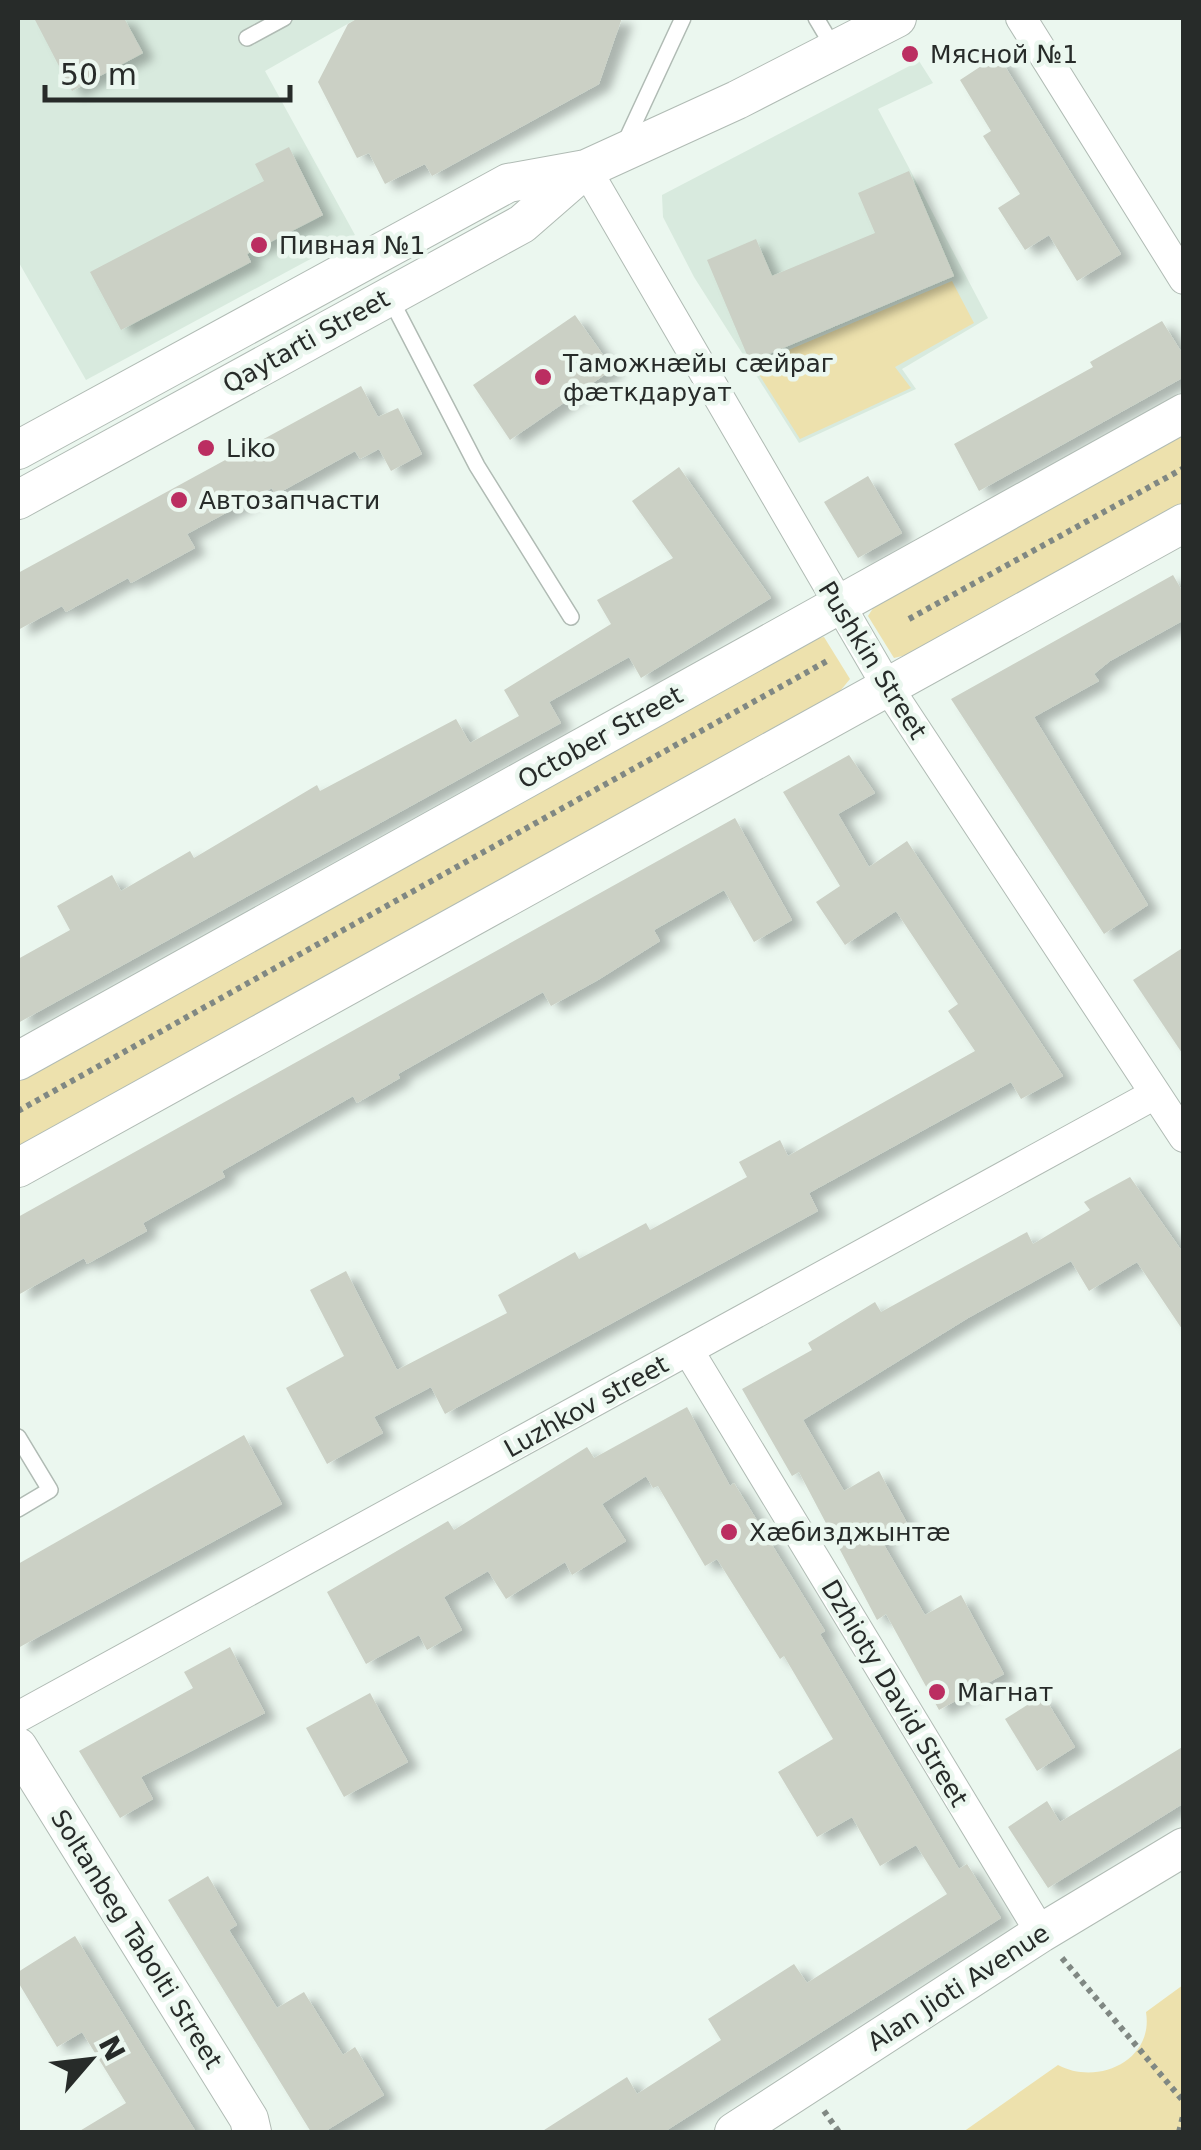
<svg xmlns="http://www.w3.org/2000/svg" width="1201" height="2150" font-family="'DejaVu Sans',sans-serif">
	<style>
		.built { fill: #d8eade }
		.green { fill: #ede1ad }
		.building { fill: #cbd0c5; filter: url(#shadow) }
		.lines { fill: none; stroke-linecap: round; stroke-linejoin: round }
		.service-casing { stroke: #b0bbb4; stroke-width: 18 }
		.minor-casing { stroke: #b0bbb4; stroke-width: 32 }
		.tertiary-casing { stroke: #b0bbb4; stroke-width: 40 }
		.path { stroke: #808883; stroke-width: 6; stroke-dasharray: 5 5; stroke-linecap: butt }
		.service { stroke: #fff; stroke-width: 15 }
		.minor { stroke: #fff; stroke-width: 30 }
		.tertiary { stroke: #fff; stroke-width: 38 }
		.poi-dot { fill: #bb2e61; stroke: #ebf7ef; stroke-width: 4 }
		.labels { text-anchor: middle; stroke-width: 9; stroke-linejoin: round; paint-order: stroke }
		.poi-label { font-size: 25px; fill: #272b29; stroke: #ebf7ef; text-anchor: start }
		.street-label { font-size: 25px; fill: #272b29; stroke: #ebf7ef }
	</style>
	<defs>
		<filter id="shadow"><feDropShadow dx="11" dy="6" stdDeviation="5" flood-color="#0004"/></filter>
	</defs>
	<rect width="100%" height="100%" fill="#ebf7ef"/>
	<g class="built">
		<polygon points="18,18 358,18 265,71 355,235 86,380 18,261"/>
		<polygon points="919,61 933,83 878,109 988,318 902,369 916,389 799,443 694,277 663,217 662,195"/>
	</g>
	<g class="green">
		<polygon points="952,281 974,323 895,367 911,388 800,439 753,365"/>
		<polygon points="1183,433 1183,506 914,653 894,658 868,616 879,599"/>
		<polygon points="824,637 850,679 836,696 18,1153 18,1076 807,640"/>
		<path d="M1183 1985V2132H963L1058 2065C1097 2086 1154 2061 1146 2012Z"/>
	</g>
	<g class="building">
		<polygon points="34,18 124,18 143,53 72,91"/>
		<polygon points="358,18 622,18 599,84 432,176 425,164 385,184 369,153 357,158 318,82 348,24"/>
		<polygon points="998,55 1121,254 1077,281 1049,235 1025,250 998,208 1020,194 983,136 991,131 960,80"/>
		<polygon points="289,147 323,215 247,254 251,262 121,330 90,272 264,181 255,164"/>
		<polygon points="909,171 954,276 750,362 707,260 756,239 772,276 875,233 858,193"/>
		<polygon points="575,315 613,369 510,440 473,385"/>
		<polygon points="1162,321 1184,356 1184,377 979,491 954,444 1093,367 1090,362"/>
		<polygon points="361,386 378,417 398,408 422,454 391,471 379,449 360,459 355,451 275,495 272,488 187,534 195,548 131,583 128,578 66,612 62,606 18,630 18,573"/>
		<polygon points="679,467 771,598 641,678 629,657 549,702 561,723 18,1023 18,959 70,930 57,906 112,875 121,891 190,851 194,858 317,785 320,791 456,719 470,743 519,716 504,690 611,624 597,600 673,558 632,501"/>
		<polygon points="868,476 902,533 858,558 824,502"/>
		<polygon points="1173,575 1184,594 1184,620 1110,661 1094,674 1099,681 1034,717 1148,905 1104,934 951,699"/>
		<polygon points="849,755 875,793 838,814 869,867 907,841 1063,1076 1021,1099 1011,1082 809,1193 818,1211 445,1414 431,1387 374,1417 383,1433 327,1464 286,1388 344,1356 310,1290 346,1271 397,1370 507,1313 498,1295 575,1252 579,1259 646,1223 650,1230 747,1177 739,1162 780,1140 788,1156 975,1051 948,1011 958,1004 896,911 845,945 816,902 840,886 783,792"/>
		<polygon points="735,818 792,920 754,942 724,890 654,930 660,941 598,980 551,1006 543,992 398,1074 400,1078 357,1103 353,1096 222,1171 225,1177 143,1223 147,1231 87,1264 84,1258 18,1295 18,1217"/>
		<polygon points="1184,947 1184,1056 1133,980"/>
		<polygon points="1130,1177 1184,1254 1184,1332 1137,1262 1089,1291 1071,1261 968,1318 803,1420 844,1491 879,1471 907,1523 880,1538 925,1615 961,1595 1004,1674 939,1710 886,1614 877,1620 799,1472 792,1476 742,1389 812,1350 808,1343 875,1302 881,1312 1027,1232 1033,1244 1090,1210 1084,1202"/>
		<polygon points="687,1407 730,1486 734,1483 825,1631 820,1634 959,1869 967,1864 1001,1918 664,2132 541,2132 627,2077 637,2094 721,2040 708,2019 794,1964 807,1983 947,1894 916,1845 880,1866 852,1817 817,1837 778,1772 833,1739 784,1656 780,1659 717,1559 705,1566 658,1486 653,1488 646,1476 602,1504 626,1541 572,1575 565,1562 506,1599 488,1571 444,1597 462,1630 427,1650 419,1635 366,1664 327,1592 448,1521 454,1530 587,1447 594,1458"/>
		<polygon points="244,1435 282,1504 18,1648 18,1564"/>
		<polygon points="230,1647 265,1713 141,1777 153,1799 120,1818 79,1751 193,1688 184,1672"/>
		<polygon points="370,1693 408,1762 344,1797 306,1728"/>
		<polygon points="1043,1695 1075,1747 1037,1771 1005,1719"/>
		<polygon points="1184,1746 1184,1803 1048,1888 1008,1827 1047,1801 1060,1822"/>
		<polygon points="208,1876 237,1925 229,1930 277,2008 304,1992 343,2055 355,2047 384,2095 324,2132 311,2132 168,1900"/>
		<polygon points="75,1936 166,2084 196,2132 78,2132 126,2103 82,2032 57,2047 18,1982 18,1972"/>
	</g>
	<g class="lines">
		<g class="service-casing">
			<g id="service">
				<polyline points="816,18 835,50"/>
				<polyline points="247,38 284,18"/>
				<polyline points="624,145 683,18"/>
				<polyline points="389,296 477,466 571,617"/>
				<polyline points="18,1437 50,1490 18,1509"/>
			</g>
		</g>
		<g class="minor-casing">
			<g id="minor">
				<polyline points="1021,18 1184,279"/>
				<polyline points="586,169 887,686 1184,1137"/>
				<polyline points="688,1350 1041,1933"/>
				<polyline points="18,1717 1155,1094"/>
			</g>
		</g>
		<g class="tertiary-casing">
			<g id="tertiary">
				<polyline points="18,450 508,183 586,169 737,100 897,18"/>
				<polyline points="18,500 522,224 584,170"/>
				<polyline points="18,1061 1184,413"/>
				<polyline points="18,1168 1184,523"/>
				<polyline points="18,1747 249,2119 252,2132"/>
				<polyline points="734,2132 1041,1933 1184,1847"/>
			</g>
		</g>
		<g class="path">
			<polyline points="909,619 1184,468"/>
			<polyline points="18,1111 827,661"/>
			<polyline points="1062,1958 1184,2102"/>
			<polyline points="824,2111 839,2132"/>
			<polyline points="1179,2132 1184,2112"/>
		</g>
		<use href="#service" class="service"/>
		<use href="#minor" class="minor"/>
		<use href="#tertiary" class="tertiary"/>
	</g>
	<g class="poi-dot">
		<circle cx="910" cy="54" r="10"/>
		<circle cx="259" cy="245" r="10"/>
		<circle cx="543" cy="377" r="10"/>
		<circle cx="206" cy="448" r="10"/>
		<circle cx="179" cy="500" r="10"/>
		<circle cx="729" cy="1532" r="10"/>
		<circle cx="937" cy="1692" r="10"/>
	</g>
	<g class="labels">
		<g class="poi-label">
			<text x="930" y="63">Мясной №1</text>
			<text x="279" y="254">Пивная №1</text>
			<text x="563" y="372">Таможнæйы сæйраг<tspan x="563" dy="29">фæткдаруат</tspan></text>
			<text x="226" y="457">Liko</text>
			<text x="199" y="509">Автозапчасти</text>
			<text x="749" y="1541">Хæбизджынтæ</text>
			<text x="957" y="1701">Магнат</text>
		</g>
		<g class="street-label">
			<text transform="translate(306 341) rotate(-29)" y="9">Qaytarti Street</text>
			<text transform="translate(873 660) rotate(58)" y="9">Pushkin Street</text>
			<text transform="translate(600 737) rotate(-29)" y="9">October Street</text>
			<text transform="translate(586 1406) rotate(-29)" y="9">Luzhkov street</text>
			<text transform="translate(895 1693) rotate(59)" y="9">Dzhioty David Street</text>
			<text transform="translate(137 1939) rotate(58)" y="9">Soltanbeg Tabolti Street</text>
			<text transform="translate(958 1987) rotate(-33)" y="9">Alan Jioti Avenue</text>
		</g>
	</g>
	<rect width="1201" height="2150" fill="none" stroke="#272b29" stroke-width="40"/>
	<g transform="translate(90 2060) rotate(62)" stroke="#ebf7ef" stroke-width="8" paint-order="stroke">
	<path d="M0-8L18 38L0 25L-18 38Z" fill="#272b29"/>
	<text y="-15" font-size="28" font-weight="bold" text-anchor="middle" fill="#272b29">N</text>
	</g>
	<path d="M45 85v15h245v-15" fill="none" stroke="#272b29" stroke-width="5"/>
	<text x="60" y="85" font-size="30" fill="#272b29" stroke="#ebf7ef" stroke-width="8" paint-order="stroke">50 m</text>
</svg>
